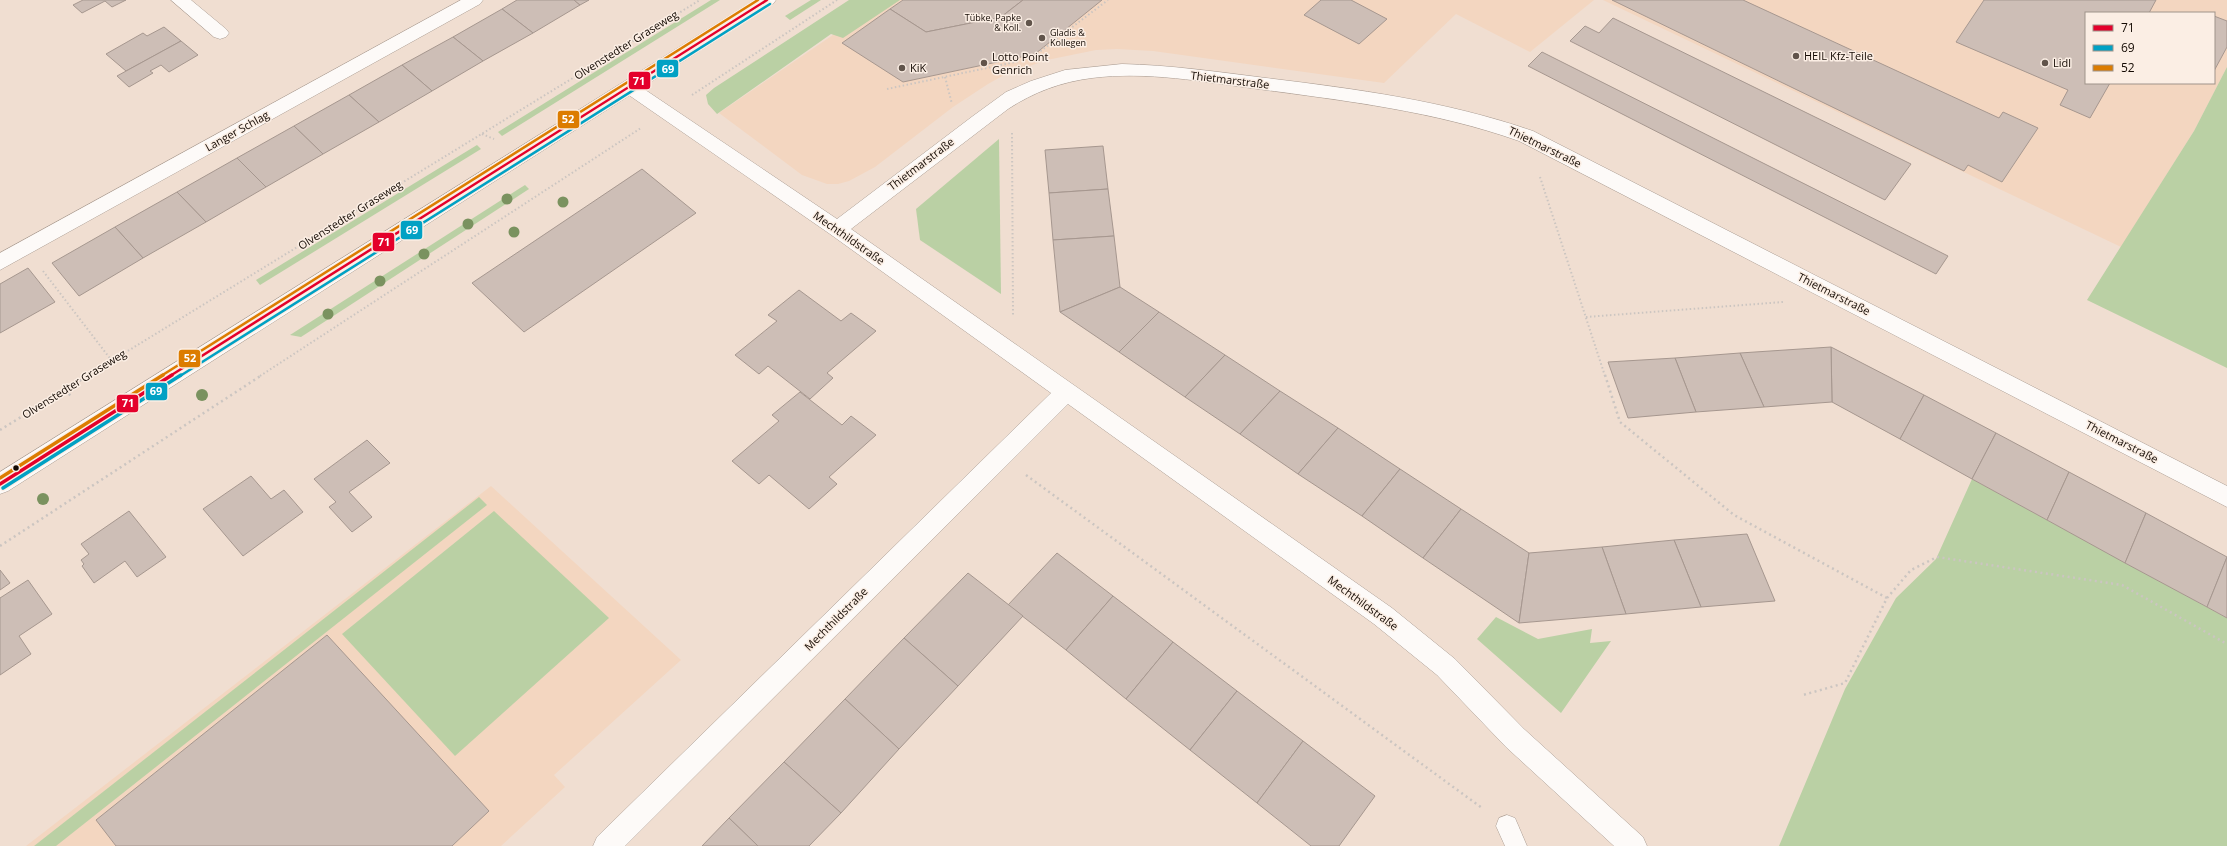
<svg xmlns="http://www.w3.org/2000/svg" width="2227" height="846" font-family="'Open Sans',sans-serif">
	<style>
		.built { fill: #f3d6c0; fill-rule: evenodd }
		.green { fill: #bad0a4 }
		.building { fill: #cdbeb6; stroke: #a6978f }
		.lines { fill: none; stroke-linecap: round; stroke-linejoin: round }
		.lane-casing { stroke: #aa9c92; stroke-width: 1 }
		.street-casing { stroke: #aa9c92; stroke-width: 1 }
		.secondary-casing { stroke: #aa9c92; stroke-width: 1 }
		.path-far1 { stroke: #cbc5c1; stroke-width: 2; stroke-dasharray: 1.5 2.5; stroke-linecap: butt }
		.path { stroke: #cbc5c1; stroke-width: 2.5; stroke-dasharray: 2 3.5; stroke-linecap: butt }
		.lane { fill: #fdfaf8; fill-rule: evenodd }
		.street { fill: #fdfaf8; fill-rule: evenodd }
		.secondary { fill: #fdfaf8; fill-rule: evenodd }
		.bus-1-far1-casing { stroke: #fbeee4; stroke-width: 5 }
		.bus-1-casing { stroke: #fbeee4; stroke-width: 6 }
		.bus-2-far1-casing { stroke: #fbeee4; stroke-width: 5 }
		.bus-2-casing { stroke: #fbeee4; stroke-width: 6 }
		.bus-3-far1-casing { stroke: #fbeee4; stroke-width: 5 }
		.bus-3-casing { stroke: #fbeee4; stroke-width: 6 }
		.bus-1-far1 { stroke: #e4002b; stroke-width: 2.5 }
		.bus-1 { stroke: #e4002b; stroke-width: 3.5 }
		.bus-2-far1 { stroke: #01a1c4; stroke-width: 2.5 }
		.bus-2 { stroke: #01a1c4; stroke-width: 3.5 }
		.bus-3-far1 { stroke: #dc7c00; stroke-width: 2.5 }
		.bus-3 { stroke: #dc7c00; stroke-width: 3.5 }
		.tree { fill: #7a925f }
		.poi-dot { fill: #61544b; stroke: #fbeee4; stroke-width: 1.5 }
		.bus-dot { fill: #140a03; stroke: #fbeee4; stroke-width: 1.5 }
		.labels { text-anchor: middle; stroke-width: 3; stroke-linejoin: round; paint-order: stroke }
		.far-poi-label { font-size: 9px; fill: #140a03; stroke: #fbeee4; text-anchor: end }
		.street-label { font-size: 11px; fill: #140a03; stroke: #fbeee4 }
		.poi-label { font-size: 11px; fill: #140a03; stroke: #fbeee4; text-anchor: start }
		.line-badge { stroke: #fbeee4; stroke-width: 1.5 }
		.badge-label { font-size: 11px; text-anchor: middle; font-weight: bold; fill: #fff }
	</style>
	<rect width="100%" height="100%" fill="#f0ded1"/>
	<g class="built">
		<polygon points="884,0 1594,0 1530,52 1456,14 1384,83 1153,51 1117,49 1096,50 1047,60 1004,75 988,84 953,107 875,167 849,181 838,184 827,184 802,175 719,113"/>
		<path d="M1603 0H2227V67L2194 131 2121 247ZM2086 13H2214V83H2086Z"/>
		<polygon points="491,486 681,660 554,775 565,787 501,846 26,846"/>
	</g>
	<g class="green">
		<polygon points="711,0 720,0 502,136 498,132"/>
		<polygon points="811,0 821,0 790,20 785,16"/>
		<polygon points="849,0 900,0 843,38 831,34 717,114 708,104 706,95 714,88"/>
		<polygon points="2227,67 2227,368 2087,300 2194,131"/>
		<polygon points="999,139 1001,294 920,240 916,209"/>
		<polygon points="477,145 481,149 260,285 256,280"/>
		<polygon points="525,185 529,189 301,337 290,335"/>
		<polygon points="1972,479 2227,618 2227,846 1779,846 1845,689 1896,598 1936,559"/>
		<polygon points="479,497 487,505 56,846 34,846"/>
		<polygon points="494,511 609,618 455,756 342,634"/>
		<polygon points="1496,617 1538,639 1592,629 1590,643 1611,641 1561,713 1477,639"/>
	</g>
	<g class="building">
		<polygon points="83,0 126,0 112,7 105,1 82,13 73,5"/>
		<polygon points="517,0 574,0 580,5 533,33 502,9"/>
		<polygon points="574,0 589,0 580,5"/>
		<polygon points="903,0 1023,0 1001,17 926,32 890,9"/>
		<polygon points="1023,0 1102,0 1035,54 903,82 842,43 890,9 926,32 1001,17"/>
		<polygon points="1321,0 1351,0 1387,19 1359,44 1304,15"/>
		<polygon points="1612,0 1743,0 1999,118 2003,112 2038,128 2002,182 1968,165 1964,171"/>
		<polygon points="1984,0 2156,0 2149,13 2086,13 2086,83 2110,83 2090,118 2060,105 2068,90 1956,42"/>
		<polygon points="502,9 533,33 483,61 453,37"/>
		<polygon points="2214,16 2227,21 2227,47 2214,71"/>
		<polygon points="1613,18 1911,164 1885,200 1570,41 1585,26 1599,33"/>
		<polygon points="164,27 181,41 126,71 106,54 143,33 147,36"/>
		<polygon points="453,37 483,61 432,91 402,65"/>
		<polygon points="181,41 198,55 169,72 161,65 150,71 153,73 129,87 117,76"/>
		<polygon points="1542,52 1948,256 1936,274 1528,66"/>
		<polygon points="402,65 432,91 379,122 349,95"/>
		<polygon points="349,95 379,122 323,154 294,126"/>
		<polygon points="294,126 323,154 266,187 237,158"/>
		<polygon points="1103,146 1108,189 1049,193 1045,150"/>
		<polygon points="237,158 266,187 206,222 177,192"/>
		<polygon points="642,169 696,213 524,332 472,283"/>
		<polygon points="1108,189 1114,236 1053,240 1049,193"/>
		<polygon points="177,192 206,222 143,258 115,227"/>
		<polygon points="115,227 143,258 79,296 52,263"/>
		<polygon points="1114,236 1120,287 1060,312 1053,240"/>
		<polygon points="28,268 55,302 0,333 0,284"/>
		<polygon points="1120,287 1159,312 1119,352 1060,312"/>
		<polygon points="799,290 841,321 851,313 876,331 827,373 833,378 810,399 768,366 759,374 735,355 777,321 768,315"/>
		<polygon points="1159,312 1225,355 1185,397 1119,352"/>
		<polygon points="1831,347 1924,395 1900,439 1832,402"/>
		<polygon points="1831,347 1832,402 1764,407 1740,353"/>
		<polygon points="1740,353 1764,407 1696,412 1675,358"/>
		<polygon points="1225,355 1280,391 1240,434 1185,397"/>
		<polygon points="1675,358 1696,412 1628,418 1608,362"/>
		<polygon points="1280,391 1338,428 1298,474 1240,434"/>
		<polygon points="800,392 842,425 851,416 876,435 829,477 837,484 809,509 769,475 759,484 732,461 779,421 772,415"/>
		<polygon points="1924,395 1996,433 1972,479 1900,439"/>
		<polygon points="1338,428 1400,469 1362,516 1298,474"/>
		<polygon points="1996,433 2069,472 2047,520 1972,479"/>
		<polygon points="367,440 390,463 349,492 372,517 352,532 329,507 336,502 314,479"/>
		<polygon points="1400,469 1461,509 1423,558 1362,516"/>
		<polygon points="2069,472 2146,513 2125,563 2047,520"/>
		<polygon points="251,476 271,499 284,490 303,512 243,556 203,509"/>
		<polygon points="1461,509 1529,553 1519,623 1423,558"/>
		<polygon points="129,511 166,557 137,577 125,561 94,583 82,566 84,564 81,560 89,554 81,544"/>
		<polygon points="2146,513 2227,557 2207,607 2125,563"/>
		<polygon points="1747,534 1775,601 1701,607 1674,540"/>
		<polygon points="1674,540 1701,607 1626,614 1602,547"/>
		<polygon points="1602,547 1626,614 1519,623 1529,553"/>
		<polygon points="1057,553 1113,596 1066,650 1008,605"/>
		<polygon points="2227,557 2227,618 2207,607"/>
		<polygon points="0,570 10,583 0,590"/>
		<polygon points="968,573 1023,616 958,686 904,638"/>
		<polygon points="28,580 52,614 19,636 31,654 0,675 0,598"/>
		<polygon points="1113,596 1173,642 1126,699 1066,650"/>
		<polygon points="327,635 489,811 452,846 116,846 96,820"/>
		<polygon points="904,638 958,686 899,749 845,699"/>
		<polygon points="1173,642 1237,691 1190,750 1126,699"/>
		<polygon points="1237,691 1303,741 1257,803 1190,750"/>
		<polygon points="845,699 899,749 841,813 784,762"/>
		<polygon points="1303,741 1375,796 1339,846 1311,846 1257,803"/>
		<polygon points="784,762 841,813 809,846 758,846 729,818"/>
		<polygon points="729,818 758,846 702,846"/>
	</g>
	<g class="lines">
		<g class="lane-casing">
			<polygon id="lane" points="1507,815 1515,818 1527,846 1505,846 1496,826 1499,818"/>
		</g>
		<g class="street-casing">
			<g id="street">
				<polygon points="171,0 191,0 226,29 229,33 226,37 220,39 214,37"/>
				<polygon points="461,0 483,0 480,4 0,270 0,253"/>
				<path d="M1122 64C1170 65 1218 72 1266 78 1357 89 1446 101 1533 131L2227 486V507L1519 141C1434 111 1347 101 1258 89 1204 82 1147 71 1092 78 1061 82 1034 92 1008 109L851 229 1392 608 1455 659 1524 729 1643 837 1647 846H1614L1506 747 1437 675 1374 624 1068 404 625 846H593L597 837 1051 393 830 234 623 91 620 87 623 83 629 81 635 83 837 219 973 116 1006 92 1031 81 1065 70Z"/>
			</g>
		</g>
		<g class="secondary-casing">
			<polygon id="secondary" points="755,0 776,0 773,4 8,491 0,494 0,472"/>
		</g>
		<g class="path-far1">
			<polyline points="1034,56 1108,0"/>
			<polyline points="945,77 952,104"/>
			<polyline points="887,89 1020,61"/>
			<polyline points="692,95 837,0"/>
			<polyline points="1012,133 1013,316"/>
			<polyline points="482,134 494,139"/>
			<polyline points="1540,177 1605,376"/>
			<polyline points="43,271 112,361"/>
			<polyline points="1586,317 1783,302"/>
			<polyline points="87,376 700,0"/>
			<polyline points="260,376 641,128"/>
		</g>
		<g class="path">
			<polyline points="1605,375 1620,422 1734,515 1887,598 1845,683 1803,695"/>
			<polyline points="65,390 72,397"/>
			<polyline points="0,430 89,375"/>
			<polyline points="1026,475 1482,808"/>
			<polyline points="0,546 262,375"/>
			<polyline points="1887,598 1911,570 1937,557 2122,585 2227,644"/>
		</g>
		<use href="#lane" class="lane"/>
		<use href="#street" class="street"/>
		<use href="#secondary" class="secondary"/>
		<g class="bus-1-far1-casing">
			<polyline id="bus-1-far1" points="170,376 767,0"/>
		</g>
		<g class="bus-1-casing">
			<polyline id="bus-1" points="0,484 172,375"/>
		</g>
		<g class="bus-2-far1-casing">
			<polyline id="bus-2-far1" points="180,376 770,4"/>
		</g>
		<g class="bus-2-casing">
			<polyline id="bus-2" points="3,488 181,375"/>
		</g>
		<g class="bus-3-far1-casing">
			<polyline id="bus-3-far1" points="161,376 758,0"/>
		</g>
		<g class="bus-3-casing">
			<polyline id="bus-3" points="0,478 163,375"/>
		</g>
		<use href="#bus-1-far1" class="bus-1-far1"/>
		<use href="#bus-1" class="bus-1"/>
		<use href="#bus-2-far1" class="bus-2-far1"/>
		<use href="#bus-2" class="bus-2"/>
		<use href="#bus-3-far1" class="bus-3-far1"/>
		<use href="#bus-3" class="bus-3"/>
	</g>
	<g class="tree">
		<circle cx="507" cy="199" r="5.5"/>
		<circle cx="563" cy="202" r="5.5"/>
		<circle cx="468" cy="224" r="5.5"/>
		<circle cx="514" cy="232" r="5.5"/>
		<circle cx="424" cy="254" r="5.5"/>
		<circle cx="380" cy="281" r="5.5"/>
		<circle cx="328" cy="314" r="5.5"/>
		<circle cx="202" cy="395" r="6"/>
		<circle cx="43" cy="499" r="6"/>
	</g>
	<g class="poi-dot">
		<circle cx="1029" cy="23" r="4"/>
		<circle cx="1042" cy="38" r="4"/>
		<circle cx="1796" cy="56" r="4"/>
		<circle cx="984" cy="63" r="4"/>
		<circle cx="2045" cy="63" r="4"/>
		<circle cx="902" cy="68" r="4"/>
	</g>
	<circle class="bus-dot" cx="16" cy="468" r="3.5"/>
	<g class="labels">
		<g class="far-poi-label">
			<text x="1021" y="21">Tübke, Papke<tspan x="1021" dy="10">&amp; Koll.</tspan></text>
			<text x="1050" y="36" text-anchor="start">Gladis &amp;<tspan x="1050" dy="10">Kollegen</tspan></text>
		</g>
		<g class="street-label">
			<text transform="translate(626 45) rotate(-32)" y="4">Olvenstedter Graseweg</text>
			<text transform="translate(1230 80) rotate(7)" y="4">Thietmarstraße</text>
			<text transform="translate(237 131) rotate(-29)" y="4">Langer Schlag</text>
			<text transform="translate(1545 147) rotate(26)" y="4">Thietmarstraße</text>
			<text transform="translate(921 164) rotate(-37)" y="4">Thietmarstraße</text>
			<text transform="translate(350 215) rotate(-32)" y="4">Olvenstedter Graseweg</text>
			<text transform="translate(849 238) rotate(35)" y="4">Mechthildstraße</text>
			<text transform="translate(1834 294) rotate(27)" y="4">Thietmarstraße</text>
			<text transform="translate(74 384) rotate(-32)" y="4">Olvenstedter Graseweg</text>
			<text transform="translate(2122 442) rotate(27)" y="4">Thietmarstraße</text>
			<text transform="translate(1363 603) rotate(36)" y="4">Mechthildstraße</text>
			<text transform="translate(836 619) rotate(-45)" y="4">Mechthildstraße</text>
		</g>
		<g class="poi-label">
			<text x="1804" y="60">HEIL Kfz-Teile</text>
			<text x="992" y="61">Lotto Point<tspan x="992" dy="13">Genrich</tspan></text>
			<text x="2053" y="67">Lidl</text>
			<text x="910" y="72">KiK</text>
		</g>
	</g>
	<g class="line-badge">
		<rect x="656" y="59" width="23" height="19" rx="4" fill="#01a1c4"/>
		<rect x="628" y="71" width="23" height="19" rx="4" fill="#e4002b"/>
		<rect x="557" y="110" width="23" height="19" rx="4" fill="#dc7c00"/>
		<rect x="400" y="220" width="23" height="20" rx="4" fill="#01a1c4"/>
		<rect x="372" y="232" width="23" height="20" rx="4" fill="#e4002b"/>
		<rect x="178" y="349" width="23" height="19" rx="4" fill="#dc7c00"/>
		<rect x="145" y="382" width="23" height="19" rx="4" fill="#01a1c4"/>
		<rect x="116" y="394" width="23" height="19" rx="4" fill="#e4002b"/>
	</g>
	<g class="badge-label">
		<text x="668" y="73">69</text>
		<text x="639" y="85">71</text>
		<text x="568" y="123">52</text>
		<text x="412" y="234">69</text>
		<text x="384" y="246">71</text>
		<text x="190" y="362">52</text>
		<text x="156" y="395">69</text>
		<text x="128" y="407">71</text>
	</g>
	<rect x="2085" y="12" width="130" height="72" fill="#fbeee4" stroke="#9f938a"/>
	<rect x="2093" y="25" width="20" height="6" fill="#e4002b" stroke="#9f938a"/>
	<text x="2121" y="32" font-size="12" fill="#140a03">71</text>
	<rect x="2093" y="45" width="20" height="6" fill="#01a1c4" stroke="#9f938a"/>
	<text x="2121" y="52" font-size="12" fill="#140a03">69</text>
	<rect x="2093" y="65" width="20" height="6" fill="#dc7c00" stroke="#9f938a"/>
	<text x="2121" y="72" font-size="12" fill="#140a03">52</text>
</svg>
